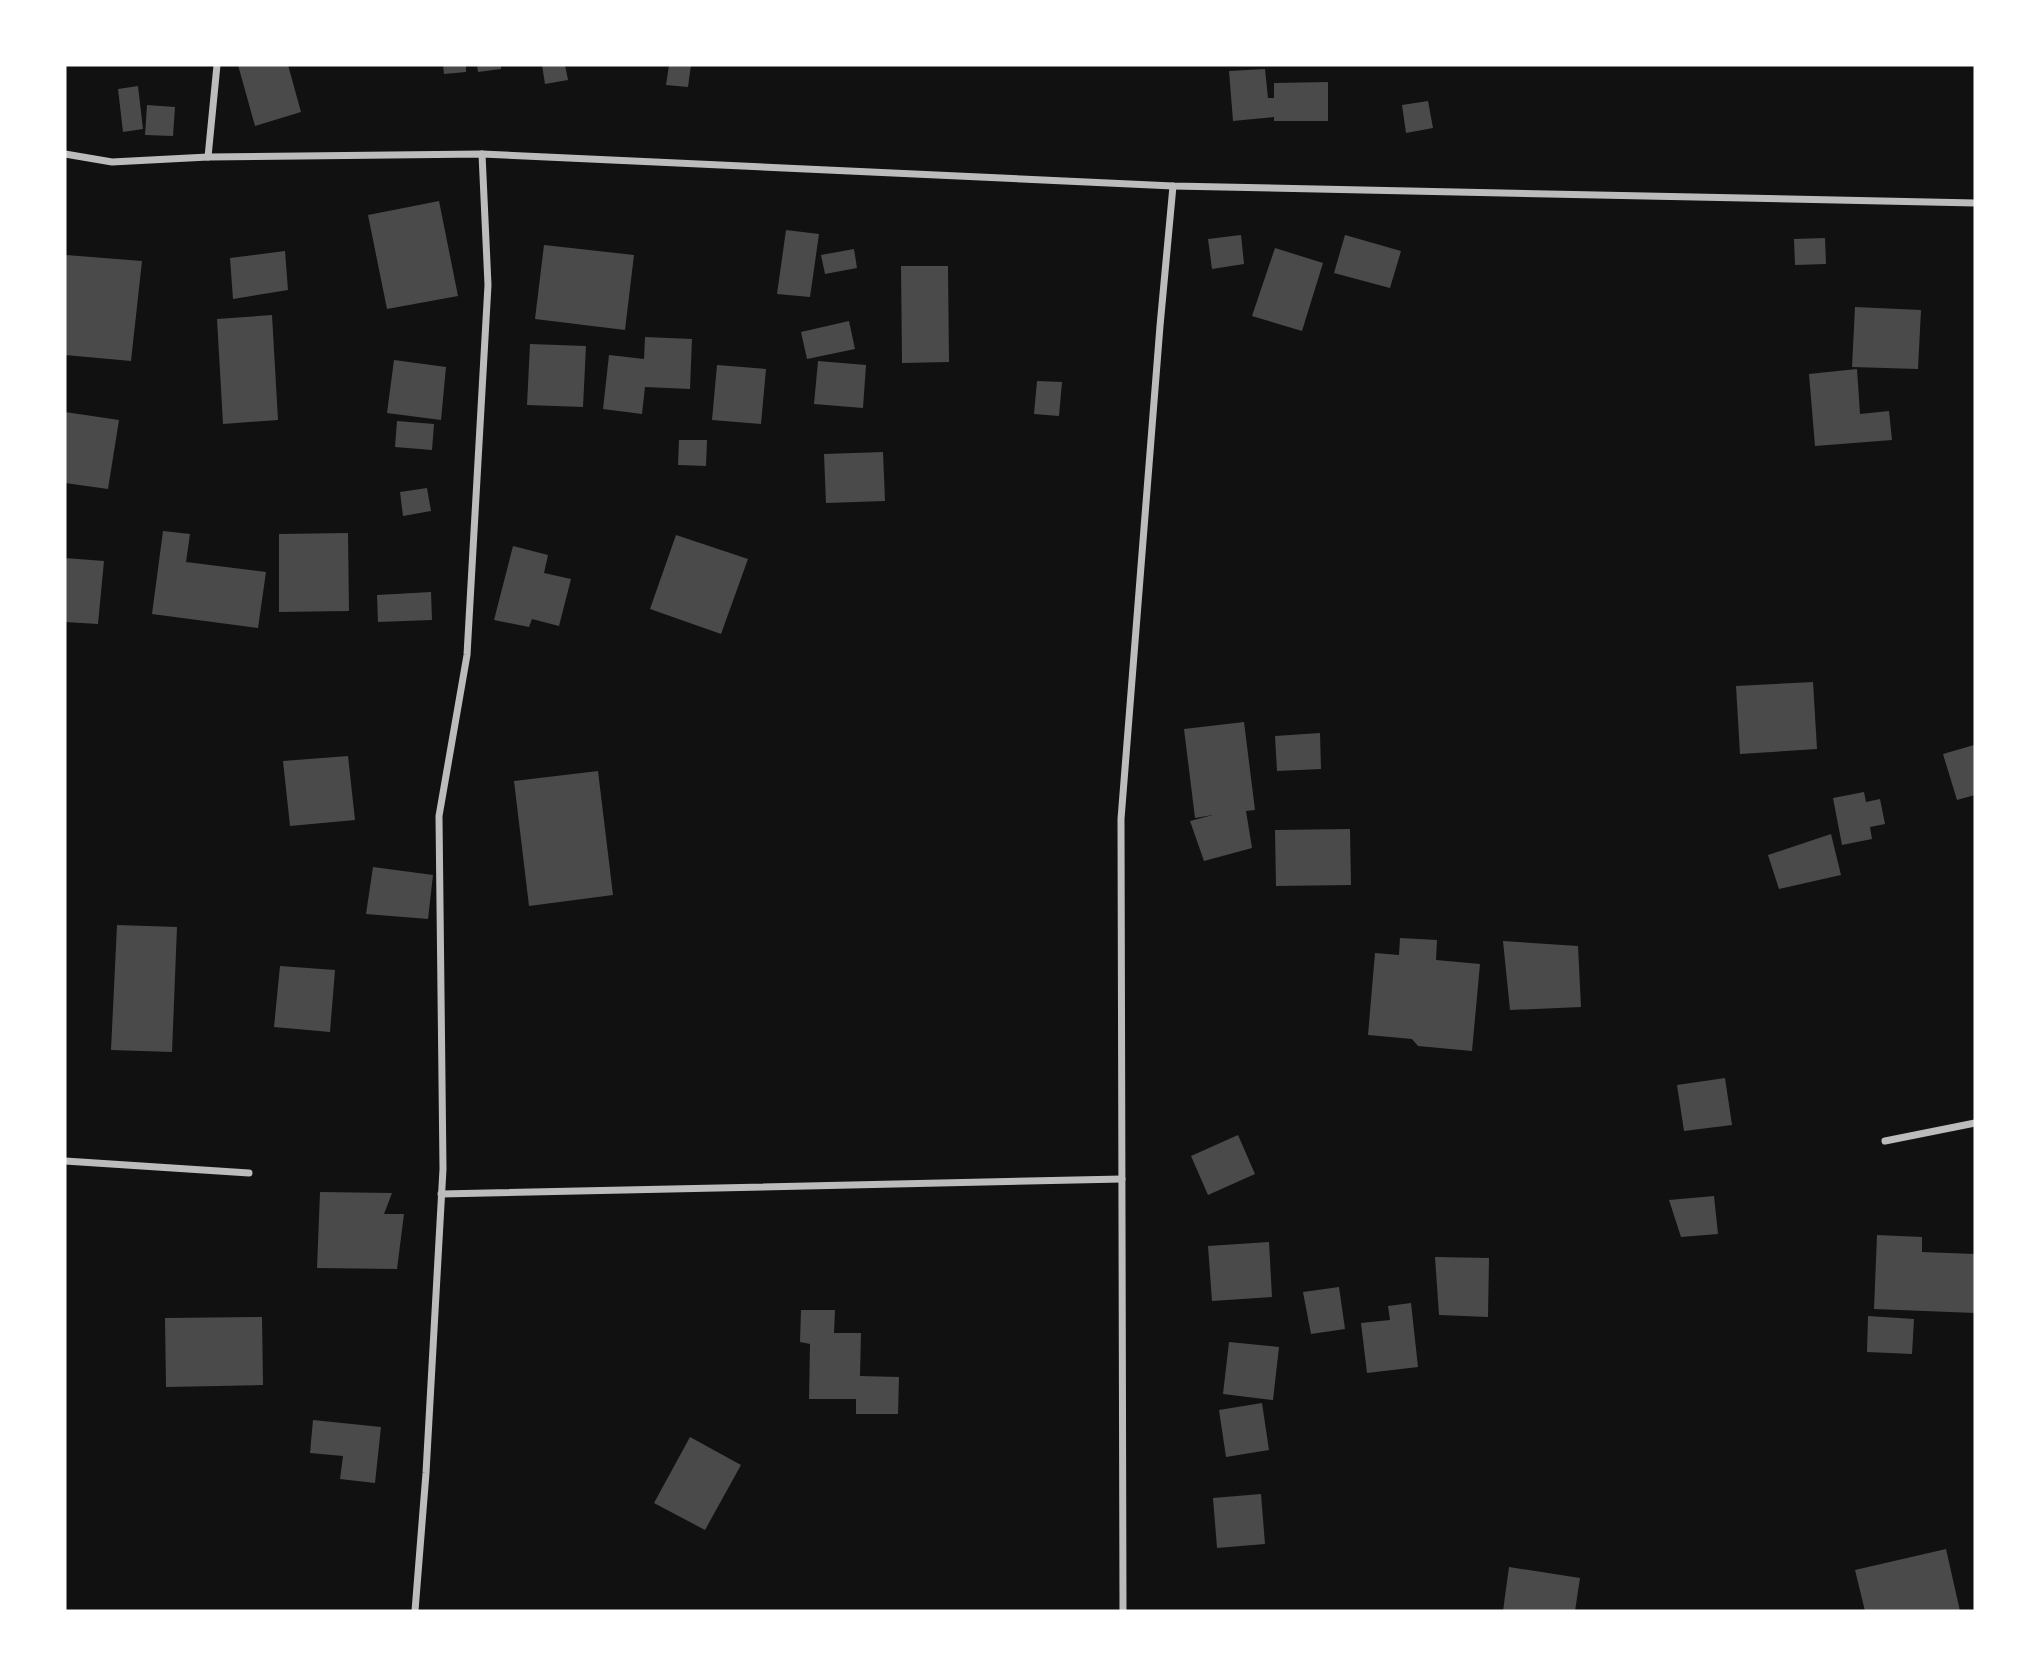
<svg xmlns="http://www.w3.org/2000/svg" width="2040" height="1676" font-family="Overpass,sans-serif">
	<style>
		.building { fill: #4a4a4a }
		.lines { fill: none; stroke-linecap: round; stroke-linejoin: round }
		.minor { stroke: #bcbcbc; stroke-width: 7 }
	</style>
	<rect width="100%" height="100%" fill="#111"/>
	<g class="building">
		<polygon points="238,65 288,65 301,112 255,126"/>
		<polygon points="443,65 466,65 466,72 444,74"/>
		<polygon points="477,65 501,65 501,69 478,72"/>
		<polygon points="542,65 565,65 568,80 545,84"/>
		<polygon points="669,65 691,65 688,87 666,85"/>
		<polygon points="1265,69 1268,98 1274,98 1274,83 1328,82 1328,121 1274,121 1274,117 1233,121 1229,71"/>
		<polygon points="138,86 143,129 123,132 118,89"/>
		<polygon points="1428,101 1433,128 1406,133 1402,105"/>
		<polygon points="147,105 175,107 173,136 145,135"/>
		<polygon points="439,201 458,296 387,309 368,215"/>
		<polygon points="786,230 819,234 810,297 777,294"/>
		<polygon points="1241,235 1244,264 1212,269 1208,239"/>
		<polygon points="1345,235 1401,251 1390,288 1334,273"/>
		<polygon points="1825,238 1826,264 1795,265 1794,239"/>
		<polygon points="544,245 634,255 625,330 535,319"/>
		<polygon points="1275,248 1323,263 1302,331 1252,316"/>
		<polygon points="854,249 857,268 825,274 821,255"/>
		<polygon points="285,251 288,290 233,299 230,258"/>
		<polygon points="66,255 142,261 131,361 65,355"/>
		<polygon points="901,266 948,266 949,362 902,363"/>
		<polygon points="1855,307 1921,310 1918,369 1852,367"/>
		<polygon points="272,315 278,420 223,424 217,319"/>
		<polygon points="849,321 855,349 807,359 801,332"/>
		<polygon points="645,337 692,339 690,389 645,387 642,414 603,409 609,355 644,359"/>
		<polygon points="530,344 586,346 583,407 527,405"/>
		<polygon points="394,360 446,367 441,420 387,413"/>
		<polygon points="818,361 866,365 863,408 814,404"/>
		<polygon points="717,365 766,369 761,424 712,420"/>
		<polygon points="1857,369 1860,414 1889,411 1892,440 1815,446 1809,374"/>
		<polygon points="1037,381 1062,382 1059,416 1034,414"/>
		<polygon points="65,412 119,420 108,489 65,483"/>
		<polygon points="397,421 434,424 432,450 395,447"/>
		<polygon points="679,440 707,440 706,466 678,465"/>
		<polygon points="883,452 885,501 826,503 824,454"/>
		<polygon points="427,488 431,511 403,516 400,492"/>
		<polygon points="163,531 190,534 186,562 266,572 258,628 152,614"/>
		<polygon points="348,533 349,611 279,612 279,534"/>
		<polygon points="676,535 748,559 721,634 650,609"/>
		<polygon points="513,546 548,555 544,573 571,579 559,626 532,619 529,627 494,620"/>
		<polygon points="65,558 104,561 98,624 65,622"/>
		<polygon points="431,592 432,620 378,622 377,595"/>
		<polygon points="1813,682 1817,749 1740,754 1736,686"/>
		<polygon points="1244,722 1255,810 1246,811 1252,848 1204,861 1190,821 1213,815 1195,818 1184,729"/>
		<polygon points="1320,733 1321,769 1277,771 1275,736"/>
		<polygon points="1974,745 1975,795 1957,800 1943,754"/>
		<polygon points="348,756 355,820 290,826 283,761"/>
		<polygon points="598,771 613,895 529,906 514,781"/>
		<polygon points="1864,792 1866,802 1880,799 1885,824 1870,827 1872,839 1842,845 1833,798"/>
		<polygon points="1350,829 1351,885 1276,886 1275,830"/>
		<polygon points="1831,834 1841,875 1779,889 1768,855"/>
		<polygon points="373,867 433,875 428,919 366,914"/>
		<polygon points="117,925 177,927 172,1052 111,1050"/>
		<polygon points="1400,938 1437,940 1436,960 1480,964 1472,1051 1418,1046 1412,1039 1368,1035 1375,953 1399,955"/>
		<polygon points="1503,941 1578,946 1581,1007 1510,1010"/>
		<polygon points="280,966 335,970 330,1032 274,1027"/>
		<polygon points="1725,1078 1732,1125 1684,1131 1677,1085"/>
		<polygon points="1238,1135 1255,1174 1208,1195 1191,1156"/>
		<polygon points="320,1192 392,1193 384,1214 404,1214 397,1269 317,1268"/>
		<polygon points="1714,1196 1718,1234 1681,1237 1669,1200"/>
		<polygon points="1877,1235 1922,1237 1922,1252 1975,1254 1975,1313 1874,1309"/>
		<polygon points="1269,1242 1272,1297 1212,1301 1208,1246"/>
		<polygon points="1435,1257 1489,1258 1488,1317 1439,1315"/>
		<polygon points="1339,1287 1345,1329 1311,1334 1303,1292"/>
		<polygon points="1411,1303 1418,1367 1367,1373 1361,1323 1390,1320 1388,1306"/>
		<polygon points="801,1310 835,1310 834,1333 861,1333 860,1376 899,1377 898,1414 856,1414 856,1399 809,1399 810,1344 800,1342"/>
		<polygon points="1868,1316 1914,1319 1912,1354 1867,1352"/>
		<polygon points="262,1317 263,1385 166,1387 165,1318"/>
		<polygon points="1229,1342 1279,1347 1273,1400 1223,1394"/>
		<polygon points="1262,1403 1269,1450 1226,1457 1219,1410"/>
		<polygon points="313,1420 381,1427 375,1483 340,1479 343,1456 310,1453"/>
		<polygon points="690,1437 741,1465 705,1530 654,1503"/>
		<polygon points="1261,1494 1265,1544 1217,1548 1213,1498"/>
		<polygon points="1946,1549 1960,1611 1865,1611 1855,1570"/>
		<polygon points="1509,1567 1580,1578 1575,1611 1503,1611"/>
	</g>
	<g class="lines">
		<g class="minor">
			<polyline points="65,154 112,162 208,157 482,154 1173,186 1975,203"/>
			<polyline points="208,157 217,65"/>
			<polyline points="1885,1141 1975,1123"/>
			<polyline points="65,1161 249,1173"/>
			<polyline points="441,1194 1122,1179"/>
			<polyline points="415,1611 426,1473 443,1169 439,816 467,655 488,285 482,154"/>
			<polyline points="1123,1611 1121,819 1160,326 1173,186"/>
		</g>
	</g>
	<rect width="2040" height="1676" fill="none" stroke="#ffffff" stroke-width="133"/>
</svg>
